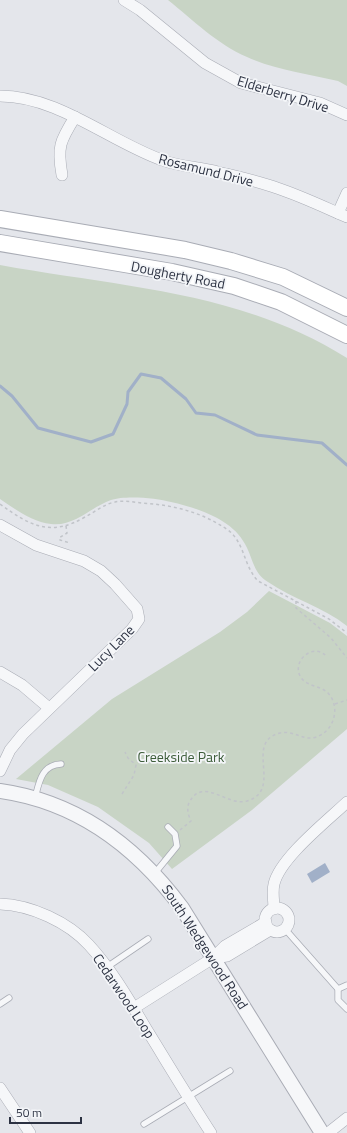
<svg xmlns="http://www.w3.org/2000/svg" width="347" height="1133" font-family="'Titillium Web',sans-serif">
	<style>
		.green { fill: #c8d4c5 }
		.water { fill: #a1b0c8 }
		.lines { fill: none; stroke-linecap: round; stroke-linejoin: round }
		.stream { stroke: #a1b0c8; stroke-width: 3 }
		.service-casing { stroke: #a9acb5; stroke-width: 7 }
		.minor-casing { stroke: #a9acb5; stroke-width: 12 }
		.tertiary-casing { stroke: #a9acb5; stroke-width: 16 }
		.secondary-casing { stroke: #a9acb5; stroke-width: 18 }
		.path { stroke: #c1c4c9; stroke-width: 1.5; stroke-dasharray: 3 3; stroke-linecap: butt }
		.service { stroke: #f6f7f9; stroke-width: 5.5 }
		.minor { stroke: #f6f7f9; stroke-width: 11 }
		.tertiary { stroke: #f6f7f9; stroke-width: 14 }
		.secondary { stroke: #fff; stroke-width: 16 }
		.labels { text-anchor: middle; stroke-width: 3.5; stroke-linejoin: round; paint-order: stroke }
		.street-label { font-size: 14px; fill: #2c3242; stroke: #f3f5f8 }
		.park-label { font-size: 14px; fill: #3d5d3a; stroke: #f3f5f8 }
	</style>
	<rect width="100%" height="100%" fill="#e4e6eb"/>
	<g class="green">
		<path d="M168 0H347V86L338 81C308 74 275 70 247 57 217 44 193 20 168 0Z"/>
		<path d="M0 265C120 287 241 291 347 358V626C323 607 293 599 268 582 253 573 253 558 245 544 232 519 197 508 171 502 157 498 125 495 111 500 91 507 74 527 51 524 32 522 15 509 0 499Z"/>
		<polygon points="269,591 330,623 347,636 347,729 252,810 172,869 149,843 98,807 48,785 16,779 112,699 220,632 247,612"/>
	</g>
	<polygon class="water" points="325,863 330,872 312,883 307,874"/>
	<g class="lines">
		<polyline class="stream" points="0,386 12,396 38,428 91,442 113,434 127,404 128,392 141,374 161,378 186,399 196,413 215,415 257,435 322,443 347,465"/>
		<g class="service-casing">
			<g id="service">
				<path d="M35 798C39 783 41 765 61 764"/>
				<polyline points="155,873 177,846 175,834 168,827"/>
				<polyline points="285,929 338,989 338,1000 347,1009"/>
				<polyline points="107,967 148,939"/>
				<polyline points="338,989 347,985"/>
				<polyline points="0,1004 9,998"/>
				<polyline points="144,1124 230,1071"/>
			</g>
		</g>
		<g class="minor-casing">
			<g id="minor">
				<polyline points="124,0 140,10 205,63 241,83 320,103 347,115"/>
				<path d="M0 96C58 96 109 141 162 160 180 167 200 167 218 172 238 177 258 181 277 188 301 196 324 207 347 217"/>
				<path d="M62 175C57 147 60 141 75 117"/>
				<polyline points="338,213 347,193"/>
				<polyline points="0,525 36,545 84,561 101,571 115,584 137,609 139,619 132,629 23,734 10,750 0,771"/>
				<polyline points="0,672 22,685 49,708"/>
				<path d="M0 904C31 905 68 922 89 945 112 970 129 1000 147 1030 168 1064 189 1099 211 1133"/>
				<circle cx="277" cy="920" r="12"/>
				<path d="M274 909C274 901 272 892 274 884 280 858 327 821 347 802"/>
				<polyline points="213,958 227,956 270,930"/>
				<polyline points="134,1008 213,958 225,946 266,922"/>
				<polyline points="0,1088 30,1133"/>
				<polyline points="328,1133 347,1118"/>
			</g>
		</g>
		<g class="tertiary-casing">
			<path id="tertiary" d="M0 791C78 802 136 846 182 908L322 1133"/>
		</g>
		<g class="secondary-casing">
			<g id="secondary">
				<polyline points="0,219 185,250 231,261 283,277 347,308"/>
				<polyline points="0,243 172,272 234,286 281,302 347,335"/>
			</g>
		</g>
		<g class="path">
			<path d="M0 504C30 526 51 537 85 517 95 512 104 504 115 502 124 500 133 502 142 503 173 505 202 512 228 530 245 543 243 565 258 581L329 619 347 633"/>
			<polyline points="66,526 67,533 59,538 60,540 70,543"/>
			<polyline points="296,601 296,608 331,638 347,658"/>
			<polyline points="335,704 347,700"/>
			<polyline points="122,794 134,775 136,765 128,758 125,752"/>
			<path d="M180 830 191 821C188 815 186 807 190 801 204 777 228 807 247 801 284 790 243 742 280 733 292 730 301 739 312 738 333 735 342 708 328 693 320 685 306 687 300 676 292 659 315 642 327 657"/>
		</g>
		<use href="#service" class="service"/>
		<use href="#minor" class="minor"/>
		<use href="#tertiary" class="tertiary"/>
		<use href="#secondary" class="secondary"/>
	</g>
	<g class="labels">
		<g class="street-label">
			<text transform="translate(283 94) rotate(17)" y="5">Elderberry Drive</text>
			<text transform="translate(206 170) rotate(14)" y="5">Rosamund Drive</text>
			<text transform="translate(178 275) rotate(11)" y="5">Dougherty Road</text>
			<text transform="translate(111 648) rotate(-45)" y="5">Lucy Lane</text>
			<text transform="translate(205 947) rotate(57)" y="5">South Wedgewood Road</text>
			<text transform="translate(124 996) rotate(56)" y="5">Cedarwood Loop</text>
		</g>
		<g class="park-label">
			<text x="181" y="762">Creekside Park</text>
		</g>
	</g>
	<path d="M10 1117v6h71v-6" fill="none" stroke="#2c3242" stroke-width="2"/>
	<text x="16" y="1117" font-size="12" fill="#2c3242" stroke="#f3f5f8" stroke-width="3" paint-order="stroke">50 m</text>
</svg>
